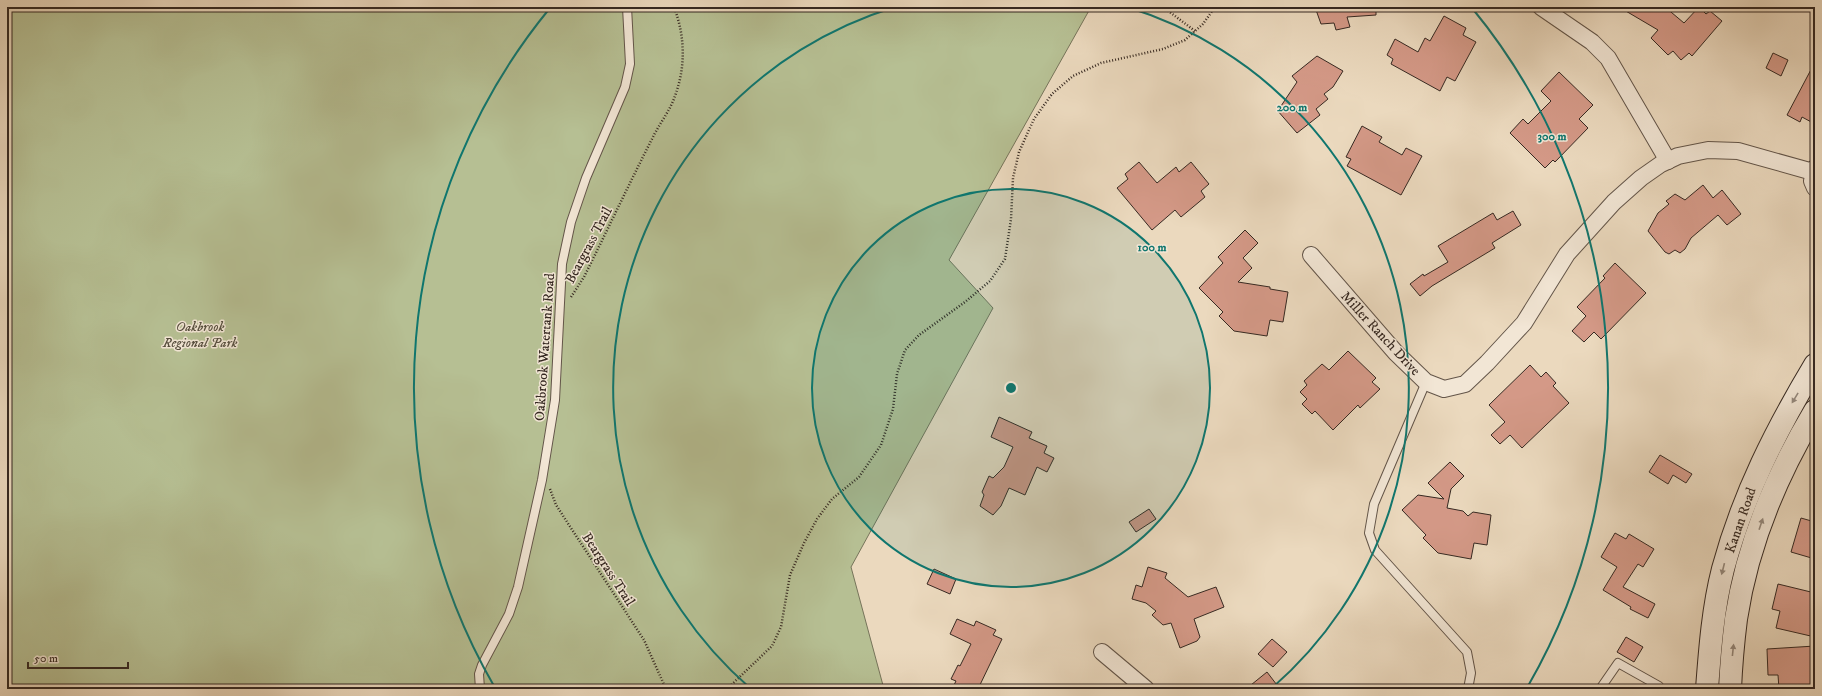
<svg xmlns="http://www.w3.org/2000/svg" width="1822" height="696" font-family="'IM FELL DW Pica',serif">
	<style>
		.green { fill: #b6bf93; stroke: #76745a }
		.building { fill: #d49987; stroke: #362922 }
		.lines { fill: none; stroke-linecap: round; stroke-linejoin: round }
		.service-casing { stroke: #635549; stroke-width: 10 }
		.minor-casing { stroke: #635549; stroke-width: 18 }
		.secondary-casing { stroke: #362922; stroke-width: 24 }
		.path { stroke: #362922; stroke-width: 2.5; stroke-dasharray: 1 2; stroke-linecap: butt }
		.service { stroke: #f2e6d5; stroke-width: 8 }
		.minor { stroke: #f2e6d5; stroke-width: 16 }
		.secondary { stroke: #f2e6d5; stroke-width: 22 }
		.oneway { fill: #94887c }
		.ring { fill: none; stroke: #0f766e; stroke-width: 2 }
		.labels { text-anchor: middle; stroke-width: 3; stroke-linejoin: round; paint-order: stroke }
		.street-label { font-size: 14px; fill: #362922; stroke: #f2e6d5 }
		.park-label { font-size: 14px; font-style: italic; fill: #564e3e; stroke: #f2e6d5 }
		.centre { fill: #0f766e; stroke: #f2e6d5; stroke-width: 2 }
		.ring-label { font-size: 12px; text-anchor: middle; font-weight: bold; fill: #0f766e; stroke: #f2e6d5; stroke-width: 3; stroke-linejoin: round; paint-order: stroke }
	</style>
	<rect width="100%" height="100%" fill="#ebd9be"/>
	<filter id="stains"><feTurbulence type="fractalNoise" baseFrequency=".005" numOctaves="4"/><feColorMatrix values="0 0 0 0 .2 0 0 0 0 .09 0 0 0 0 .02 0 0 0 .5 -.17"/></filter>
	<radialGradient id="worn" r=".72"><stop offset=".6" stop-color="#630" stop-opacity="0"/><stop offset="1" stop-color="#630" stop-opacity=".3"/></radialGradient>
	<polygon class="green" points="7,7 1091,7 949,260 993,308 851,567 884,689 7,689"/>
	<g class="building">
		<polygon points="1315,7 1376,7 1376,15 1347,17 1350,27 1336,30 1334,23 1321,24"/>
		<polygon points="1619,7 1665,7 1684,23 1699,7 1706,14 1710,11 1722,21 1692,56 1689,53 1681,60 1673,51 1668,55 1651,38 1658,30"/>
		<polygon points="1444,16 1466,28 1463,35 1476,42 1455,81 1447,77 1440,91 1391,64 1393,59 1387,55 1395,39 1418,52 1425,38 1430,41"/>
		<polygon points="1773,53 1788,60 1781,76 1766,68"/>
		<polygon points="1317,56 1343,71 1333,87 1324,94 1328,99 1316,109 1320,115 1297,133 1277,110 1281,106 1297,82 1292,76"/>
		<polygon points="1815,62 1815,124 1802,117 1800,122 1787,115"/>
		<polygon points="1559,72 1593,105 1579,119 1588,128 1555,162 1553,160 1545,168 1510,133 1523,119 1528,124 1551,101 1541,91"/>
		<polygon points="1362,126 1382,137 1379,142 1402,155 1406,148 1422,156 1401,195 1347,166 1351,159 1346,157"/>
		<polygon points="1139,162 1157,183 1176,167 1179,172 1191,162 1209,184 1201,191 1205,197 1181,217 1175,210 1152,230 1117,188 1128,179 1125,174"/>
		<polygon points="1703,185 1713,198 1722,190 1741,214 1727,225 1718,215 1691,238 1685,249 1680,253 1675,250 1669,254 1665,252 1648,231 1658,213 1669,204 1666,201 1675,194 1685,200"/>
		<polygon points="1513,211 1521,225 1492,243 1495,248 1432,286 1420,296 1410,284 1423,274 1424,276 1448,262 1438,246 1493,213 1497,220"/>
		<polygon points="1245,230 1258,243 1243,258 1252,268 1238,282 1270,287 1270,289 1288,292 1283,322 1270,320 1267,336 1234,331 1219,316 1223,312 1199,288 1223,263 1218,257"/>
		<polygon points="1615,263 1646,293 1601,339 1594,332 1584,342 1572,331 1586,316 1577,307 1605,278 1603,276"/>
		<polygon points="1348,351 1376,378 1372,382 1380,389 1360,408 1358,405 1333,430 1315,411 1312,414 1302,404 1307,399 1300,392 1307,385 1304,381 1322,364 1329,370"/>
		<polygon points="1530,365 1541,377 1546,372 1556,383 1553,386 1569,403 1522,448 1510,435 1500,444 1491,435 1505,422 1489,405"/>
		<polygon points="999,417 1032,432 1029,438 1047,446 1044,453 1054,458 1047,472 1037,467 1025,495 1009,488 1001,506 993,515 980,506 984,495 982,492 989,476 993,478 1004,467 1013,447 991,437"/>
		<polygon points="1660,455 1692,474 1686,483 1673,475 1668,484 1649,472"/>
		<polygon points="1450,462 1464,476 1451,489 1447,508 1463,511 1468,516 1473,512 1491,515 1487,545 1474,543 1471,559 1438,553 1423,538 1426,535 1402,510 1418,495 1444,499 1428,483"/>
		<polygon points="1149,509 1156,519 1136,532 1129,522"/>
		<polygon points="1801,518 1815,522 1815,559 1791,552"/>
		<polygon points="1615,533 1626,539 1629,534 1654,549 1643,567 1638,564 1623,587 1655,604 1648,618 1630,609 1631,607 1603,590 1617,567 1601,557"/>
		<polygon points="1148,567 1167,573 1165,578 1188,597 1216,587 1224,607 1194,619 1200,637 1197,641 1180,648 1171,623 1163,625 1152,615 1156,611 1146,603 1132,599 1136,585 1142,587"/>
		<polygon points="934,569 956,579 950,594 927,584"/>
		<polygon points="1778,584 1815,593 1815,637 1776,628 1780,611 1772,609"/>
		<polygon points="957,619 974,626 976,621 996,630 993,635 1002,639 978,689 952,689 956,681 951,679 958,665 960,666 971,644 950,634"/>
		<polygon points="1626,637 1643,647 1634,662 1617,652"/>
		<polygon points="1272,639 1287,652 1273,667 1258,654"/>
		<polygon points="1815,646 1815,689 1779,689 1778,675 1768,675 1767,649"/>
		<polygon points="1267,672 1280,689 1246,689"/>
	</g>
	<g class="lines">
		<g class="service-casing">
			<g id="service">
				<polyline points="1426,382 1374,504 1369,533 1375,550 1467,652 1471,673 1468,689"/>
				<polyline points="480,689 479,674 482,665 509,614 518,587 542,480 555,400 562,264 571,222 586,178 625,87 630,64 627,7"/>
				<polyline points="1600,689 1618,663 1659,686"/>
			</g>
		</g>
		<g class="minor-casing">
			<g id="minor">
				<polyline points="1541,7 1592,42 1608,58 1668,161"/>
				<polyline points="1815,168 1812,181 1815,188"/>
				<polyline points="1311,255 1396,353 1426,382 1444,389 1465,384 1487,363 1524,323 1567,254 1614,202 1641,178 1661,164 1678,156 1708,150 1738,151 1813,172"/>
				<polyline points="1102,652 1146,689"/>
			</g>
		</g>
		<g class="secondary-casing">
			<g id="secondary">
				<path d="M1707 689C1710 649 1713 608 1723 569 1743 495 1776 430 1815 365"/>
				<path d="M1730 689C1731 666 1733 643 1736 619 1747 546 1777 474 1815 411"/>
			</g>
		</g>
		<g class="path">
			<polyline points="1163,7 1195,31"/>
			<path d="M571 297 584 277C607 231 629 184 652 139 659 124 670 111 675 96 686 66 685 36 674 7"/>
			<polyline points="550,489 556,505 644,640 666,689"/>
			<polyline points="727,689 772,646 781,627 790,575 804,543 817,519 832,499 859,477 881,445 893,409 897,374 905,350 919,335 965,302 990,281 1005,259 1011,219 1013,178 1019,152 1034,119 1052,94 1073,76 1101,63 1163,49 1185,40 1203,24 1215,7"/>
		</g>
		<use href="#service" class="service"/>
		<use href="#minor" class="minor"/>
		<use href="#secondary" class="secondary"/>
	</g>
	<defs><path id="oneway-solid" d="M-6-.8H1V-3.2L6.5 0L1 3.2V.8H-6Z"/></defs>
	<g class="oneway">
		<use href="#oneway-solid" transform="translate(1795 398) rotate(121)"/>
		<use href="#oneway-solid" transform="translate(1761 524) rotate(-71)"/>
		<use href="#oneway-solid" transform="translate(1723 569) rotate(104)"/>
		<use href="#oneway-solid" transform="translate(1733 650) rotate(-84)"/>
	</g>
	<circle cx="1011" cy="388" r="199" fill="#0f766e" fill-opacity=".12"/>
	<g class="ring">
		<circle cx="1011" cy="388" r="199"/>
		<path d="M750 688A398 398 0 0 1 895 7M1127 7A398 398 0 0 1 1272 688"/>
		<path d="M494 686A597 597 0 0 1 550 8M1472 8A597 597 0 0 1 1528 686"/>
	</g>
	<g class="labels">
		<g class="street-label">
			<text transform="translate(588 245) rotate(-62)" y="5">Beargrass Trail</text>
			<text transform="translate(1381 333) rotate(47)" y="5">Miller Ranch Drive</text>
			<text transform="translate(544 347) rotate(-86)" y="5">Oakbrook Watertank Road</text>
			<text transform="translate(1740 520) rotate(-71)" y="5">Kanan Road</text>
			<text transform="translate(609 569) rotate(57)" y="5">Beargrass Trail</text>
		</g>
		<g class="park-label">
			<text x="200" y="331">Oakbrook<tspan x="200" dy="16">Regional Park</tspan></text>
		</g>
	</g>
	<circle cx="1011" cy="388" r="6" class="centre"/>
	<g class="ring-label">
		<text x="1292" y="111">200 m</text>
		<text x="1552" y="140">300 m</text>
		<text x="1152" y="251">100 m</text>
	</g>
	<rect width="1822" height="696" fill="none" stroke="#ebd9be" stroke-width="24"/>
	<rect x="8" y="8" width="1806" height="680" fill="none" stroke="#362922" stroke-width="2"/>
	<rect x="12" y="12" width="1798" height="672" fill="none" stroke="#362922"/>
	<path d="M28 662v6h100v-6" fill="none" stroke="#362922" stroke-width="2"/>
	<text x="34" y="662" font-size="12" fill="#362922" stroke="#f2e6d5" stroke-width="3" paint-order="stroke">50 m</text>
	<rect width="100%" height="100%" filter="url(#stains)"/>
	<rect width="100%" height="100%" fill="url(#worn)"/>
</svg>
